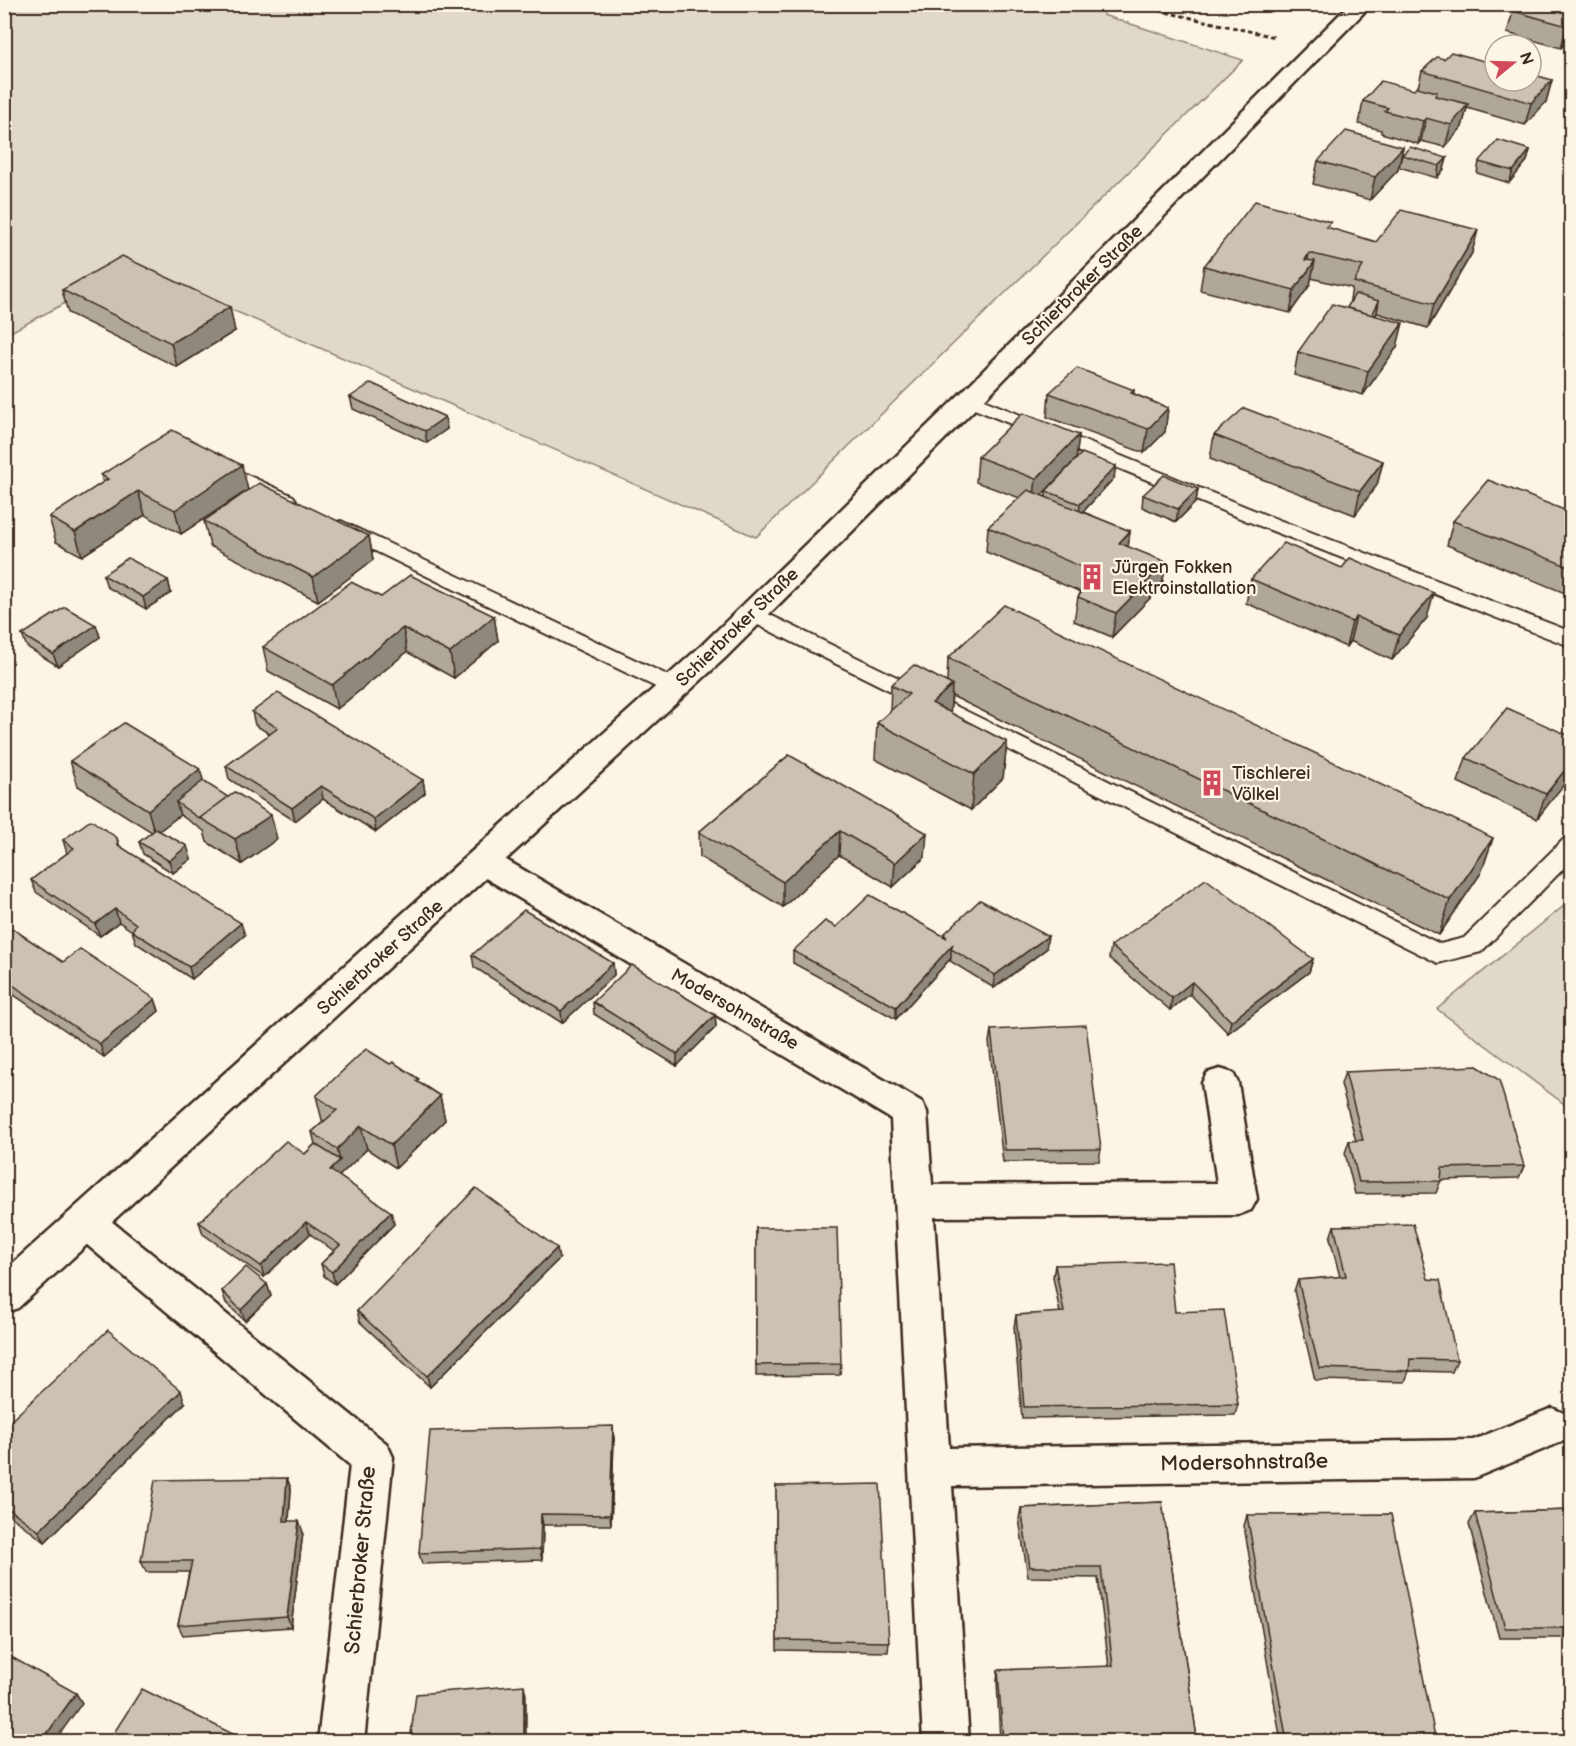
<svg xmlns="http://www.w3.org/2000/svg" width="1576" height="1746" font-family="'Balsamiq Sans',sans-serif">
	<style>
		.green { fill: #e0d8c8; stroke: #8e8173; stroke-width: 1.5 }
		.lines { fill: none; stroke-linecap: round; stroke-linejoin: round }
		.lane-casing { stroke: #3b2a1e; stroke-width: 4 }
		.street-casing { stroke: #3b2a1e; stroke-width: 5 }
		.secondary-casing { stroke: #3b2a1e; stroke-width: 5 }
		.path { stroke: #3b2a1e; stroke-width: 3; stroke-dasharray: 4.5 3; stroke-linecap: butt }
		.lane { fill: #fcf5e5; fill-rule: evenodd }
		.street { fill: #fcf5e5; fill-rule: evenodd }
		.secondary { fill: #fcf5e5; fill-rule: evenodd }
		.wall { fill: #afa79a; stroke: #3b2a1e; stroke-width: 1.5 }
		.shaded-wall { fill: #8f887d; stroke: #3b2a1e; stroke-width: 1.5 }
		.building { fill: #ccc2b3; stroke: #3b2a1e; stroke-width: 1.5 }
		.labels { text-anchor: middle; stroke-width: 4.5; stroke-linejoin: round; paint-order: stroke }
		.street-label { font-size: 18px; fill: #3b2a1e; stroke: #fcf5e5 }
		.poi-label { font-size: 18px; fill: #3b2a1e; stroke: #fcf5e5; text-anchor: start }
		.near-street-label { font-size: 21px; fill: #3b2a1e; stroke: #fcf5e5 }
	</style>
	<rect width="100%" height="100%" fill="#fcf5e5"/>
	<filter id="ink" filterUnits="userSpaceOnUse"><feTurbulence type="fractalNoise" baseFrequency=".0167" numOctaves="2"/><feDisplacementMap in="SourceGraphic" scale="12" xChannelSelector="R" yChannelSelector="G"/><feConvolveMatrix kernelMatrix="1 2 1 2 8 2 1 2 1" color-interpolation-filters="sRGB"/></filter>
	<g filter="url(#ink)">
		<g class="green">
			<polygon points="1109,4 1103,15 1243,60 756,537 133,267 5,335 5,5"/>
			<polygon points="1571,900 1571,1109 1437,1009"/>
		</g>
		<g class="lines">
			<g class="lane-casing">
				<g id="lane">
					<polygon points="969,394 1266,515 1572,632 1572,647 1252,523 962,404 959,400 962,396"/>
					<polygon points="217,461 293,496 296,500 293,504 279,504 210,471 207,467 210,463"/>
					<polygon points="341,521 682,682 685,687 682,692 674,694 666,692 334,531 331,527 334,523"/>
					<polygon points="752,606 1440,944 1464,938 1564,839 1572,837 1572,860 1481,952 1438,963 744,618 741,613 744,608"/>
				</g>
			</g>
			<g class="street-casing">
				<g id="street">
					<polygon points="484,850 496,854 922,1102 927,1112 932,1185 1217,1183 1202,1083 1207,1073 1220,1069 1233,1073 1238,1083 1257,1199 1251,1210 1238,1215 934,1217 949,1448 1473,1440 1552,1408 1566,1414 1572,1425 1566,1440 1474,1478 952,1486 969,1742 923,1742 891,1119 472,870 468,862 472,854"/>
					<polygon points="87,1207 100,1212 387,1444 393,1457 364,1742 318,1742 350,1465 74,1234 68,1223 74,1212"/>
				</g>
			</g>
			<g class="secondary-casing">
				<polygon id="secondary" points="1350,4 1372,4 978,406 724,659 18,1308 4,1313 4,1271 702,645 960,394"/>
			</g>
			<polyline class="path" points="1130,4 1275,37"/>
			<use href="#lane" class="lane"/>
			<use href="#street" class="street"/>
			<use href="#secondary" class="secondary"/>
		</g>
		<g class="wall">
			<polygon points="1572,4 1572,36 1561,48 1507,33 1513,11"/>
			<polygon points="1422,71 1495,81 1552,80 1546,102 1525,125 1467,108 1462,127 1445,147 1421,141 1418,144 1381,133 1381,130 1359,124 1363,101 1414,90 1418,87"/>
			<polygon points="1403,147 1398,170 1370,200 1313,184 1318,161"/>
			<polygon points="1530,150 1527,161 1509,183 1477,173 1479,162"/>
			<polygon points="1402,155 1447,158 1444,169 1437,178 1399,167"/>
			<polygon points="1329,228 1376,242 1472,253 1428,328 1377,313 1375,316 1397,347 1363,395 1294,375 1298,352 1347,308 1349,305 1352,288 1311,278 1310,285 1290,313 1200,290 1204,266"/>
			<polygon points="62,290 235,331 177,367 68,313"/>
			<polygon points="1572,318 1572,337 1564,334 1568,322"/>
			<polygon points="1134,390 1134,394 1168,408 1165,432 1144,453 1047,417 1049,393"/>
			<polygon points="350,397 445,417 447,429 427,443 353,409"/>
			<polygon points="1079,435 1076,459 1041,495 1046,497 1046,491 1114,478 1083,512 1130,531 1128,547 1166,562 1162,586 1112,637 1074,621 1078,597 1081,592 986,552 988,527 1020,498 976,482 978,457"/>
			<polygon points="1214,435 1383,461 1377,485 1355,515 1210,459"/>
			<polygon points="101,475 248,490 181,534 145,515 82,556 56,542 49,517 103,483"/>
			<polygon points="1198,489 1196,502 1176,522 1142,507 1143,495"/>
			<polygon points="1572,513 1572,596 1447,545 1453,521"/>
			<polygon points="204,521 369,536 373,560 318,601 210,546"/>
			<polygon points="103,575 168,580 171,593 146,609 107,587"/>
			<polygon points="1251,579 1427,618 1392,660 1350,641 1346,647 1246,603"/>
			<polygon points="494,616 498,641 454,678 407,652 337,709 268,671 263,647"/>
			<polygon points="96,625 100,637 58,666 27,647 22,635"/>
			<polygon points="948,658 1493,838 1481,873 1439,935 952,696 950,713 1007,742 1003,778 971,810 875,759 877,723 890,711 891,685 947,682"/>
			<polygon points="252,712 423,780 425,793 376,832 323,799 295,821 229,779 226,766 270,734 255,725"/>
			<polygon points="1572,737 1537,819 1458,782 1466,758"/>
			<polygon points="789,755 925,857 893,887 839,855 783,907 700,857 699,832"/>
			<polygon points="70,761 200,769 203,781 277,839 242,864 207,842 204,831 180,815 159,831 191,859 173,873 143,854 139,842 152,832 78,786"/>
			<polygon points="117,838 120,847 245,935 192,979 136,943 132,931 119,922 100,936 36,892 31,880 67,853 63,840"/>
			<polygon points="836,927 944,936 944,934 1046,949 994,988 950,961 951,958 896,1019 793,963 793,951"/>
			<polygon points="4,936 63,962 155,999 159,1011 104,1057 4,988"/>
			<polygon points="1111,946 1313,959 1309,972 1228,1033 1190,994 1170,1010 1109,958"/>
			<polygon points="472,955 613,963 614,975 562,1023 474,967"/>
			<polygon points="593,1002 715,1015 716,1027 677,1066 594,1014"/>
			<polygon points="991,1030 1101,1149 1099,1161 1003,1162 989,1042"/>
			<polygon points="1345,1072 1524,1166 1519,1178 1441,1180 1436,1193 1355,1194 1345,1153 1349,1141 1356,1141 1341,1084"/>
			<polygon points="420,1083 440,1096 445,1120 396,1168 367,1149 339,1176 391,1212 394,1224 335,1284 324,1276 321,1264 334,1251 310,1234 264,1277 203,1234 199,1222 305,1154 315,1144 312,1132 324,1121 322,1120 316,1096"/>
			<polygon points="1334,1226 1428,1279 1457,1360 1452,1372 1409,1371 1405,1382 1315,1380 1294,1291 1298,1280 1340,1277 1330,1238"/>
			<polygon points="756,1228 841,1364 840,1375 756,1376"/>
			<polygon points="559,1259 430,1387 360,1322 357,1311"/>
			<polygon points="1055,1265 1175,1312 1238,1404 1235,1415 1022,1418 1014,1327 1016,1315 1060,1313 1053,1277"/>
			<polygon points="267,1284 271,1296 245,1321 226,1303 222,1291"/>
			<polygon points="185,1403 45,1542 4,1511 4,1427"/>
			<polygon points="614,1438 611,1525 543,1525 542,1560 422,1564 419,1553"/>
			<polygon points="287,1478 291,1489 289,1521 303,1532 291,1627 183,1635 178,1625 189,1572 146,1572 141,1561"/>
			<polygon points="776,1486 889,1642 888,1652 777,1650"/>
			<polygon points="1162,1502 1197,1738 1195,1742 1000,1742 997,1681 998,1670 1109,1667 1098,1578 1028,1577 1019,1519 1021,1508"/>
			<polygon points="1572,1510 1572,1638 1499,1638 1469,1524 1475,1513"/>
			<polygon points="1247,1515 1436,1742 1281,1742 1244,1526"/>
		</g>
		<g class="shaded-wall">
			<polygon points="1572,21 1572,36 1561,48 1567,26"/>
			<polygon points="1552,80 1546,102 1525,125 1531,103"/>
			<polygon points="1468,104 1462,127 1445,147 1451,125"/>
			<polygon points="1426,118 1421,141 1418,144 1423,121"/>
			<polygon points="1403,147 1398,170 1370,200 1375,177"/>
			<polygon points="1530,150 1527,161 1509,183 1513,171"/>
			<polygon points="1447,158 1444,169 1437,178 1439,166"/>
			<polygon points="1478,230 1472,253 1428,328 1434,304"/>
			<polygon points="1309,253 1305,275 1315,261 1310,285 1290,313 1294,290 1305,260"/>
			<polygon points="1379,301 1377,313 1363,337 1366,325"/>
			<polygon points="230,307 235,331 177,367 171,343"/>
			<polygon points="1403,323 1397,347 1363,395 1368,371"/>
			<polygon points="1168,408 1165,432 1144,453 1148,429"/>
			<polygon points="445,417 447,429 427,443 425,431"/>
			<polygon points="1079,435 1076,459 1033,504 1036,479"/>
			<polygon points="1383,461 1377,485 1355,515 1360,491"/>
			<polygon points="242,465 248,490 181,534 175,510"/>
			<polygon points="1116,466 1114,478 1079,516 1080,504"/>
			<polygon points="1198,489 1196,502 1176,522 1178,509"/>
			<polygon points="138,491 145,515 82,556 75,532"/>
			<polygon points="1130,531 1127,556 1119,543"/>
			<polygon points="369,536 373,560 318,601 313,577"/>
			<polygon points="1166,562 1162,586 1112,637 1116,613"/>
			<polygon points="168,580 171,593 146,609 143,597"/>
			<polygon points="1434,593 1427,618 1392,660 1399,635"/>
			<polygon points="494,616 498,641 454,678 450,653"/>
			<polygon points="1356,617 1350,641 1346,647 1352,622"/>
			<polygon points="96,625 100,637 58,666 53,654"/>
			<polygon points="403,628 407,652 337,709 332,685"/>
			<polygon points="952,685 950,720 932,703"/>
			<polygon points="1007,742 1003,778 971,810 974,774"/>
			<polygon points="1572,761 1572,774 1537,819 1546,794"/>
			<polygon points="200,769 207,794 176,802 180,815 155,834 148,810"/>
			<polygon points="423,780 425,793 376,832 374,819"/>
			<polygon points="321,786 323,799 295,821 292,808"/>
			<polygon points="271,815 277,839 242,864 235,839"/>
			<polygon points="840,831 839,855 783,907 783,882"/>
			<polygon points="927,833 925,857 893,887 895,863"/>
			<polygon points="1493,838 1481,873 1439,935 1450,900"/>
			<polygon points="187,846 191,859 173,873 169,861"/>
			<polygon points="115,909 119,922 100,936 95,924"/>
			<polygon points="241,923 245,935 192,979 189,967"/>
			<polygon points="1048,936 1046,949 994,988 995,975"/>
			<polygon points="953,944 951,949 951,958 896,1019 896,1007"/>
			<polygon points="1313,959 1309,972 1228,1033 1231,1021"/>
			<polygon points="613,963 614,975 562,1023 561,1011"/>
			<polygon points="1192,982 1190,994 1170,1010 1172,998"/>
			<polygon points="155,999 159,1011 104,1057 100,1044"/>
			<polygon points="715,1015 716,1027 677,1066 677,1054"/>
			<polygon points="440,1096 445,1120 396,1168 391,1145"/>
			<polygon points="361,1126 367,1149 333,1182 330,1170 340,1160 337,1149"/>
			<polygon points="391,1212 394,1224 335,1284 332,1272"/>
			<polygon points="306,1222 310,1234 264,1277 261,1266"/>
			<polygon points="557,1248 559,1259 430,1387 427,1376"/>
			<polygon points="267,1284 271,1296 245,1321 241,1310"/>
			<polygon points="181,1391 185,1403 45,1542 39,1531"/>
			<polygon points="613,1426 614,1438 611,1525 610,1515"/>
			<polygon points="287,1478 291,1489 288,1532 284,1521"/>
			<polygon points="541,1514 543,1525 542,1560 540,1549"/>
			<polygon points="299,1521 303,1532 291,1627 287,1617"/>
			<polygon points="524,1685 526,1695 526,1742 524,1742"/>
			<polygon points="76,1693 82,1703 54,1742 41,1742"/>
		</g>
		<g class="building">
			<polygon points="1518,4 1572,4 1572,21 1567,26 1513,11"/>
			<polygon points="1451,52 1495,64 1495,81 1531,81 1531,74 1552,80 1531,103 1422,71 1437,57 1444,59"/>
			<polygon points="1381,81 1414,90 1417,87 1437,92 1435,96 1468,104 1451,125 1426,118 1423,121 1385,111 1388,108 1363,101"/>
			<polygon points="1346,131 1403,147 1375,177 1318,161"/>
			<polygon points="1498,140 1530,150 1513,171 1479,162"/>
			<polygon points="1410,147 1447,158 1439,166 1402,155"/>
			<polygon points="1255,201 1331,222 1326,227 1376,242 1401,210 1478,230 1434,304 1354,282 1363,266 1309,253 1305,260 1315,261 1294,290 1204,266"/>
			<polygon points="122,256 230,307 171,343 62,290"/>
			<polygon points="1355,294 1379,301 1372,315 1347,308"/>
			<polygon points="1332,304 1403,323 1368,371 1298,352"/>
			<polygon points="1077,368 1134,390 1131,393 1168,408 1148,429 1049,393"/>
			<polygon points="371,383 445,417 425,431 350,397"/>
			<polygon points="1244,408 1383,461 1360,491 1214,435"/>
			<polygon points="1023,413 1079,435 1036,479 978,457"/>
			<polygon points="172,430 242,465 175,510 138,491 75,532 49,517 108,479 101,475"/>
			<polygon points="1082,453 1116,466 1080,504 1046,491"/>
			<polygon points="1164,475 1198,489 1178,509 1143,495"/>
			<polygon points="1488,480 1572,513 1572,568 1453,521"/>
			<polygon points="259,483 369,536 313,577 204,521"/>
			<polygon points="1028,490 1130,531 1119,543 1166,562 1116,613 1078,597 1096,573 988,527"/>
			<polygon points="1284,543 1342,568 1350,558 1434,593 1399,635 1356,617 1352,622 1251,579"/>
			<polygon points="128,558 168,580 143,597 103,575"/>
			<polygon points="410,575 494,616 450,653 403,628 332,685 263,647 351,582 381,597"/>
			<polygon points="1004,605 1493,838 1450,900 948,658"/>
			<polygon points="65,607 96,625 53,654 22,635"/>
			<polygon points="914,665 952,685 932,703 1007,742 974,774 877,723 909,694 891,685"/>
			<polygon points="278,693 423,780 374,819 321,786 292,808 226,766 278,728 252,712"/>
			<polygon points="1507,708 1572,737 1572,761 1546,794 1466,758"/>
			<polygon points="124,723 200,769 148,810 70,761"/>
			<polygon points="789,755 927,833 895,863 840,831 783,882 699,832"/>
			<polygon points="203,781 228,797 200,819 176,802"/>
			<polygon points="235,792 271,815 235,839 200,818"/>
			<polygon points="91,820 117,838 118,845 241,923 189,967 132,931 136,924 115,909 95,924 31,880 74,848 63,840"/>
			<polygon points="156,829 187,846 169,861 139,842"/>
			<polygon points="1206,879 1313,959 1231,1021 1192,982 1172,998 1111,946"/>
			<polygon points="870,895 947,938 944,934 980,900 1048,936 995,975 951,949 953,944 896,1007 793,951 825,921 836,927"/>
			<polygon points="524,910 613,963 561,1011 472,955"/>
			<polygon points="13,929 63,962 80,949 155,999 100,1044 4,979 4,936"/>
			<polygon points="632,965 715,1015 677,1054 593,1002"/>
			<polygon points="1086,1025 1101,1149 1005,1150 991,1030"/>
			<polygon points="366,1049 390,1064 393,1062 419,1079 416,1081 440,1096 391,1145 361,1126 337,1149 312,1132 337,1110 316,1096"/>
			<polygon points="1477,1066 1499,1080 1524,1166 1442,1168 1441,1181 1359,1182 1349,1141 1363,1140 1345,1072"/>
			<polygon points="286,1141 305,1154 315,1144 340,1160 330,1170 391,1212 332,1272 321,1264 340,1245 306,1222 261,1266 199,1222"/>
			<polygon points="476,1188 557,1248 427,1376 357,1311"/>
			<polygon points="1413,1224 1428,1279 1440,1280 1457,1360 1410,1359 1409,1371 1319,1368 1298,1280 1346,1276 1334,1226"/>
			<polygon points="756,1228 837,1228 841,1364 756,1365"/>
			<polygon points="1170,1262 1175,1312 1224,1310 1238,1404 1024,1407 1016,1315 1064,1312 1055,1265"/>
			<polygon points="246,1267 267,1284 241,1310 222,1291"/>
			<polygon points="108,1330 181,1391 39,1531 4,1505 4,1427"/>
			<polygon points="613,1426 610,1515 541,1514 540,1549 419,1553 430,1431"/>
			<polygon points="287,1478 284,1521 299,1521 287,1617 178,1625 192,1561 141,1561 155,1480"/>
			<polygon points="880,1484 889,1642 777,1640 776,1486"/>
			<polygon points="1162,1502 1197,1738 1003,1742 998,1670 1113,1666 1101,1567 1030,1567 1021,1508"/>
			<polygon points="1572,1510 1572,1628 1505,1628 1475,1513"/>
			<polygon points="1391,1514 1436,1742 1287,1742 1247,1515"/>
			<polygon points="4,1653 76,1693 41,1742 4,1742"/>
			<polygon points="524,1685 524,1742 410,1742 416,1694"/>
			<polygon points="142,1689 241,1738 238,1742 108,1742"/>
		</g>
	</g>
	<defs>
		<g id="building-bare" transform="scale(2.07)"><path d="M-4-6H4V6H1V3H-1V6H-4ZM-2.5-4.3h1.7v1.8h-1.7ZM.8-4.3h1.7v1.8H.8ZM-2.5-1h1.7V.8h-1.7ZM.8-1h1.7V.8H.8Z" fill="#d1495b" stroke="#fcf5e5" stroke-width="2.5" paint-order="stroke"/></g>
	</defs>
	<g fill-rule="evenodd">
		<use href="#building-bare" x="1092" y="577"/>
		<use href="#building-bare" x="1212" y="783"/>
	</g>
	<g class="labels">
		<g class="street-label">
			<text transform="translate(1082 285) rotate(-45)" y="6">Schierbroker Straße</text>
			<text transform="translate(737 627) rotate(-44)" y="6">Schierbroker Straße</text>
			<text transform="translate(380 957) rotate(-42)" y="6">Schierbroker Straße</text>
			<text transform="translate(735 1009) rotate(30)" y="6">Modersohnstraße</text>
		</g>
		<g class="poi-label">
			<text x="1112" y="573">Jürgen Fokken<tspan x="1112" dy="21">Elektroinstallation</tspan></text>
			<text x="1232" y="779">Tischlerei<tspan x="1232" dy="21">Völkel</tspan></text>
		</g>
		<g class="near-street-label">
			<text transform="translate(1244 1462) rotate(-1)" y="7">Modersohnstraße</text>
			<text transform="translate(360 1560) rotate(-85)" y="7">Schierbroker Straße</text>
		</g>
	</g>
	<rect width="1576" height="1746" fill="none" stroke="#fcf5e5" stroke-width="24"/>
	<rect x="12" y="12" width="1552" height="1722" fill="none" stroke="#3b2a1e" stroke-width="2" filter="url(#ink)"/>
	<g transform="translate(1513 63) rotate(71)"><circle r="28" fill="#fcf5e5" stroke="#afa495" stroke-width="1.5"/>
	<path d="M0-4.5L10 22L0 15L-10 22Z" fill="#d1495b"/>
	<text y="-9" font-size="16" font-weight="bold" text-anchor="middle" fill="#3b2a1e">N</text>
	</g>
</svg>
